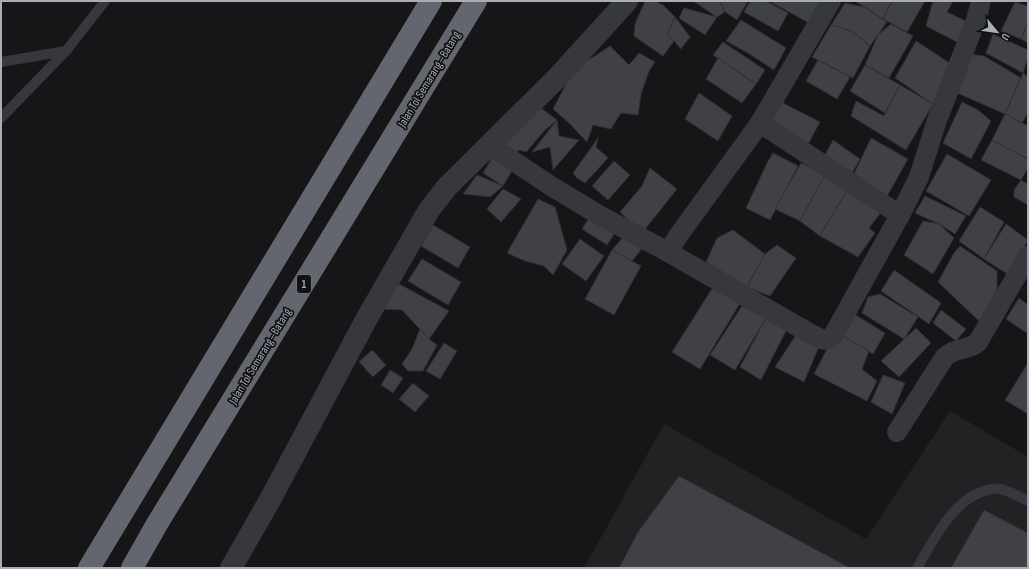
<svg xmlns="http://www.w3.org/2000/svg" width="1029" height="569" font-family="'Sofia Sans Condensed',sans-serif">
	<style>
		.built { fill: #222225 }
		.building { fill: #404145; stroke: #303034 }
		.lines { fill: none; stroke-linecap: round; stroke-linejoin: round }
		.service { stroke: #37383d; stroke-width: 10 }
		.minor { stroke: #37383d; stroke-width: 20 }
		.tertiary { stroke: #37383d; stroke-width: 22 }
		.motorway { stroke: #63666e; stroke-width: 22 }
		.labels { text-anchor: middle; stroke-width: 3.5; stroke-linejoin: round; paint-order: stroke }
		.shield { fill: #111113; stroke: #7b7e86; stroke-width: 1 }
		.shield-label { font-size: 11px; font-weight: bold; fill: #a8adb8 }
		.street-label { font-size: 12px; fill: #a8adb8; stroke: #111113 }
	</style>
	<rect width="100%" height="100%" fill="#161618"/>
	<polygon class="built" points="950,411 1028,457 1028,568 584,568 664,424 866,539"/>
	<g class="building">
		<polygon points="645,1 655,1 663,5 675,17 667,35 674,41 663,56 634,36 635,24"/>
		<polygon points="693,1 720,1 725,12 717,17"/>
		<polygon points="720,1 748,1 737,20 725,12"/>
		<polygon points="750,1 766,1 788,13 778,31 744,12"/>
		<polygon points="769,1 821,1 809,23"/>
		<polygon points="855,1 892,1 883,19"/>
		<polygon points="892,1 925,1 907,32 883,19"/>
		<polygon points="933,1 953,1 947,12 970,23 959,43 926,26"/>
		<polygon points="1015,2 1028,6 1028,23 1021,39 1001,31"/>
		<polygon points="845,3 864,7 887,22 870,46 852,31 831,25"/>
		<polygon points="684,8 717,17 705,35 679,18"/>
		<polygon points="675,17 690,37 681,49 674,41 667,35"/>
		<polygon points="741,20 786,48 774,70 748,53 726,41"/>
		<polygon points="1028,23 1028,43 1021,39"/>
		<polygon points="891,24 913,36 889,78 865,65 878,35"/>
		<polygon points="831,25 852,31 870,46 853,78 812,57"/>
		<polygon points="993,34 1028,50 1028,57 1023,73 986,53"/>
		<polygon points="916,41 951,64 933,104 895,78"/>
		<polygon points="723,42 765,70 756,84 713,55"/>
		<polygon points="610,46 629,65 639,53 655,62 649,71 641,94 638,115 621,113 611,129 593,125 587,142 569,123 553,109 571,75 580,62 590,59"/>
		<polygon points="969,54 984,56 1021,78 1005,114 955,92"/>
		<polygon points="718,58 756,84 742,103 706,79"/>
		<polygon points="818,60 850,77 837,99 806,81"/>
		<polygon points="865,65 900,85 885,113 850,91"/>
		<polygon points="1023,73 1028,77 1028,112 1022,123 1005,114"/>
		<polygon points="900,85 933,104 906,150 851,116 856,101 884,116"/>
		<polygon points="699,93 732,116 718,141 685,119"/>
		<polygon points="781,102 820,122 807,146 770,123"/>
		<polygon points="962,102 978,110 991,121 971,159 943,143"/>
		<polygon points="541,108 557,120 545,130 526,152 519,150 515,154 498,145"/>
		<polygon points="1005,114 1028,126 1028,159 992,140"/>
		<polygon points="557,120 559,136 579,140 553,170 550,147 532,152"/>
		<polygon points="598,138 596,147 608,158 585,183 577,178 573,173"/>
		<polygon points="871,138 908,159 886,198 852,178"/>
		<polygon points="833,140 860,159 851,175 823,159"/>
		<polygon points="992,140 1028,159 1028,168 1021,180 981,160"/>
		<polygon points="773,153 798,166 770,220 746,208 767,163"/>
		<polygon points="947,154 991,180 969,216 926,191"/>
		<polygon points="494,155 513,169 503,186 483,173"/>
		<polygon points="614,161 630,175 608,200 592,186"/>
		<polygon points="801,163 825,175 800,221 775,209"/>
		<polygon points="650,168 677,189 642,233 620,212 642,186"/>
		<polygon points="477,175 503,186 490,197 463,194"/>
		<polygon points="825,175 849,187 820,236 800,221"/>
		<polygon points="1021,180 1028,184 1028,205 1014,197 1014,190"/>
		<polygon points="849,187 881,212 869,228 875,233 858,257 820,236"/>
		<polygon points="503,189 521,199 501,222 487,209"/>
		<polygon points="925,196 966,216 955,234 939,224 915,213"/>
		<polygon points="538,199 555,207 567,250 553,275 544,266 525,261 507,253"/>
		<polygon points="980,207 1004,222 984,259 959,241"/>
		<polygon points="591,215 616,231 607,245 582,229"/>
		<polygon points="923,221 939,224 954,238 933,274 904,255"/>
		<polygon points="1006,224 1028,240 1009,275 984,259"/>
		<polygon points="433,225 470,247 458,268 421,246"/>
		<polygon points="733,230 765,254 747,287 706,262 717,238"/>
		<polygon points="625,235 645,245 632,261 612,250"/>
		<polygon points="580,239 604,256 586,281 562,264"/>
		<polygon points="777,245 796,258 770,296 747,287 765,254"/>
		<polygon points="960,246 997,271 997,292 979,321 938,282 954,253"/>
		<polygon points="612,250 641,266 614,315 585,299"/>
		<polygon points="422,259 461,282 448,305 408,281"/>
		<polygon points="894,270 941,303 929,324 881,291"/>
		<polygon points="399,284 449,311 429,339 402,310 382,309"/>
		<polygon points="715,284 742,300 700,369 672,352"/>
		<polygon points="880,294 918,317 904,339 862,313 868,297"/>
		<polygon points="1019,298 1028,305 1028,334 1006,319"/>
		<polygon points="742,306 766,318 735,370 710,355"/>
		<polygon points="941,310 966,329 956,341 933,323"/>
		<polygon points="854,314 885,333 873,354 839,334"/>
		<polygon points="766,318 788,327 761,380 740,367"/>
		<polygon points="916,328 931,343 899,377 881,361"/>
		<polygon points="420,329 429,339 437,345 423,371 408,371 402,364 412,349"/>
		<polygon points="839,334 869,351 862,369 877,381 867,401 814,374 826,351"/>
		<polygon points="796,335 820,344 804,382 775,367"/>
		<polygon points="444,343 457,351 440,379 426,371"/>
		<polygon points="372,350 386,365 373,377 359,362"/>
		<polygon points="1028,363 1028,414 1005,400"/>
		<polygon points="390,370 403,378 393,393 381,385"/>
		<polygon points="883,375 905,383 892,414 871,402"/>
		<polygon points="413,383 429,396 415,412 399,399"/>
		<polygon points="679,476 850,568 619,568 638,532"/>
		<polygon points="984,510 1028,533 1028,568 951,568"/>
	</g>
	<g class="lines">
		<g class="service">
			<polyline points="1,62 66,51"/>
			<polyline points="1,118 66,51 105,1"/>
			<path d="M917 568C933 541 954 497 988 490 991 489 996 488 1000 489 1010 491 1019 497 1028 501"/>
		</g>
		<g class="minor">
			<polyline points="831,1 760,123 678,236 668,252 811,334 821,339 828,340 834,334 900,215 919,177 937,120 976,20 981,1"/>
			<polyline points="760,123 900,215"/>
			<polyline points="489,145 551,186 599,215 668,252"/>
			<path d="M897 432 944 358C955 346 967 352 978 342L1028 256"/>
		</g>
		<polyline class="tertiary" points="231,568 271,498 367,318 429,210 447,187 557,78 627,1"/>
		<g class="motorway">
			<polyline points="89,568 431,1"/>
			<polyline points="132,568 157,524 476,1"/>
		</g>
	</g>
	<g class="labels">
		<rect class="shield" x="297" y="275" width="14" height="18" rx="3"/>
		<g class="shield-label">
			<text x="304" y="288">1</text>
		</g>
		<g class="street-label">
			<text transform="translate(429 79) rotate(-59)" y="4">Jalan Tol Semarang–Batang</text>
			<text transform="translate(260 356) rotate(-59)" y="4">Jalan Tol Semarang–Batang</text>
		</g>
	</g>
	<rect width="1029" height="569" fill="none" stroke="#a8adb8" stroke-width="4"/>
	<g transform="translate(997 32) rotate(119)" stroke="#111113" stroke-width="3" paint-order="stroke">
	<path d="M0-3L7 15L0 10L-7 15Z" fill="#a8adb8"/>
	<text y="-6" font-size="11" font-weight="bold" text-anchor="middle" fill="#a8adb8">U</text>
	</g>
</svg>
